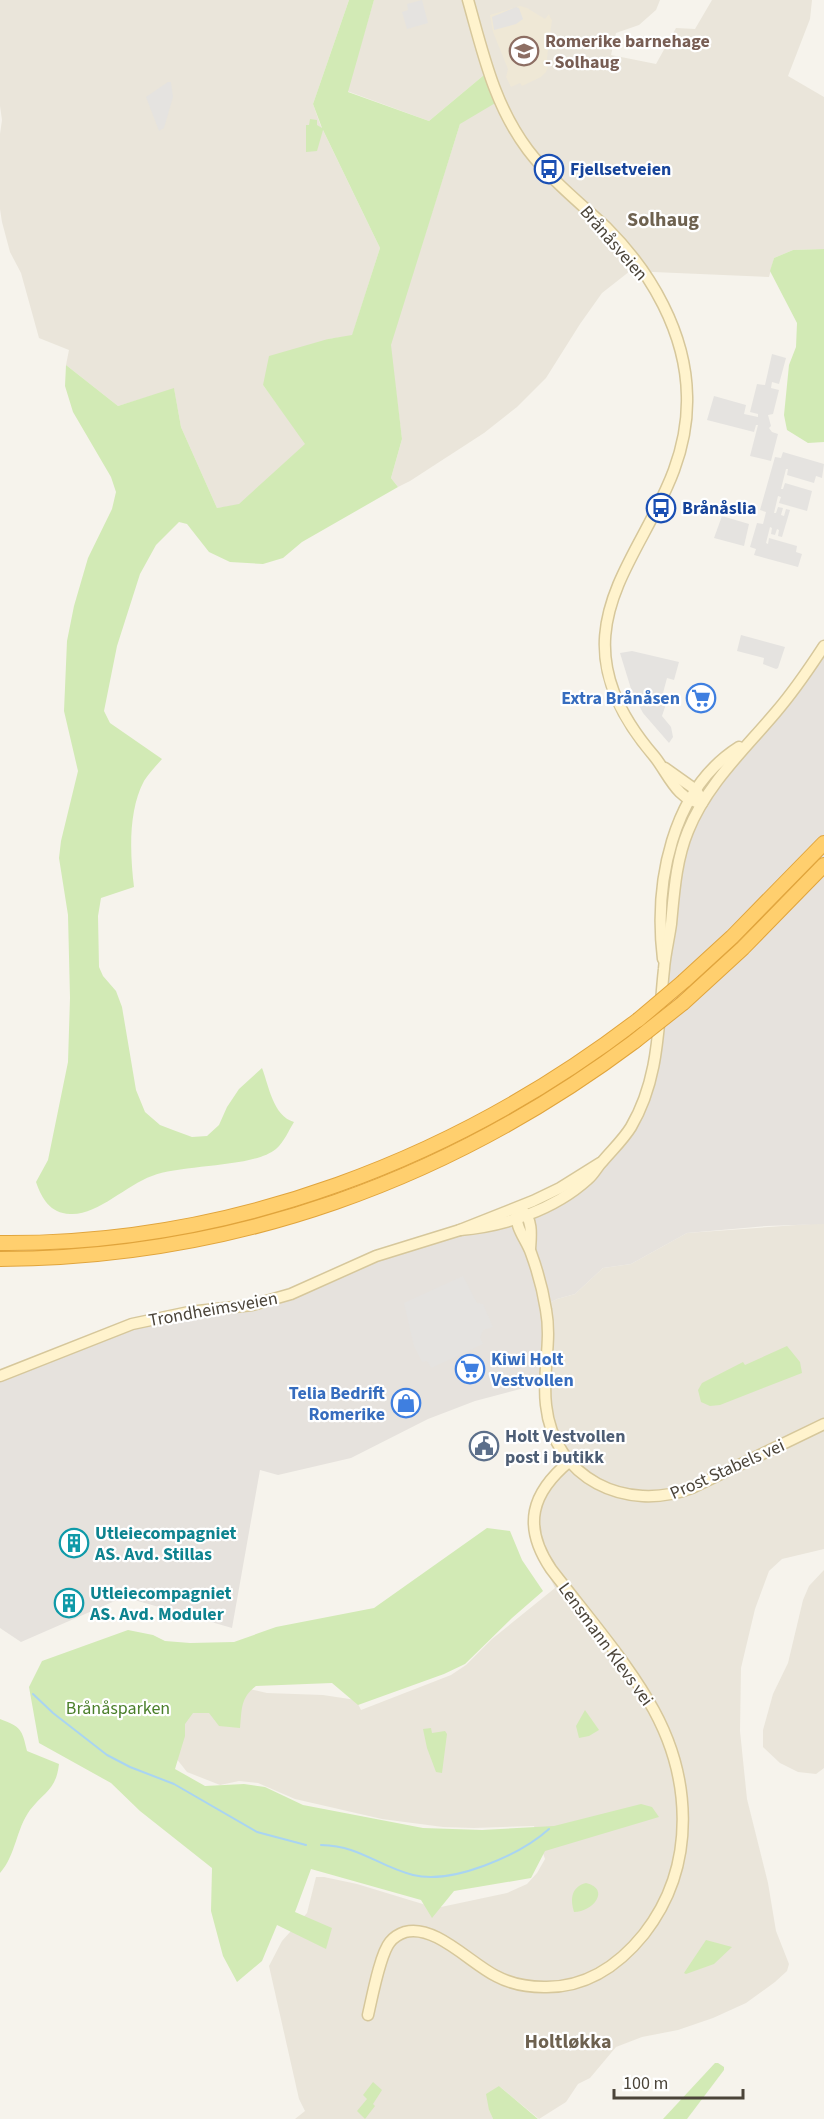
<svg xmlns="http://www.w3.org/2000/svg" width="824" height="2119" font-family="'Source Sans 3',sans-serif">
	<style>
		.residential { fill: #eae5da }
		.industrial { fill: #e6e2dd }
		.education { fill: #efe8d6 }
		.green { fill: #d2eab5 }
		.parking { fill: #e5e3e0 }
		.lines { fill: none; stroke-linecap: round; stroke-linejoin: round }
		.stream { stroke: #a9d4f2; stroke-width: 2 }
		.secondary-casing { stroke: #d6c79b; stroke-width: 13 }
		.highway-casing { stroke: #e0a43c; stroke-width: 16 }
		.secondary { stroke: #fff3cd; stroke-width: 10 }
		.highway { stroke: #ffcf6e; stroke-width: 14 }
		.highway-bridge-casing { stroke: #e0a43c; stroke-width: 16; stroke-linecap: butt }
		.highway-bridge { stroke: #ffcf6e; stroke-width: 14 }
		.labels { text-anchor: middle; stroke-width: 4.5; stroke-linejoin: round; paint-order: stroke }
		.education-label { font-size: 18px; font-weight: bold; fill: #785e54; stroke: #fff; text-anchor: start }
		.transit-label { font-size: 18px; font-weight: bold; fill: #164399; stroke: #fff; text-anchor: start }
		.street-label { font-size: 18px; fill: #4b4439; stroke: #fff }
		.shop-label { font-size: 18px; font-weight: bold; fill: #366cbe; stroke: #fff; text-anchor: end }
		.service-label { font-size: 18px; font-weight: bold; fill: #4e5e75; stroke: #fff; text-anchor: start }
		.culture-label { font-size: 18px; font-weight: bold; fill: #0d838f; stroke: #fff; text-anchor: start }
		.park-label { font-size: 18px; fill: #4a7f2a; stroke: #fff }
		.neighbourhood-label { font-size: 20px; font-weight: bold; fill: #6e6250; stroke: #fff }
	</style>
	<rect width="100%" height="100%" fill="#f6f3ec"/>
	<g class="residential">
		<polygon points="0,0 349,0 313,104 320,124 380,248 352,336 328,339 263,385 306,444 239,505 217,508 181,427 174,389 118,406 66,365 69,350 39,338 21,273 10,252 2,222 0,209 0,134 2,120 0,106"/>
		<polygon points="374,0 660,0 656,10 639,25 616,33 611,55 656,64 676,28 695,29 712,0 812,0 810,19 788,76 824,97 824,249 793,250 774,258 769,277 630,271 602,293 580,324 546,378 517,407 484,433 410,481 398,487 391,478 402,439 390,345 460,124 484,75 429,121 347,91"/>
		<polygon points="811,1224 824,1224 824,1549 782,1559 769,1571 755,1609 741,1668 740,1731 747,1799 768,1883 776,1931 789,1964 787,1971 775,1982 746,2003 713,2018 678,2030 642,2037 616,2047 590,2078 578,2084 566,2102 539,2119 499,2086 489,2110 493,2119 295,2119 305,2111 299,2099 269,1966 282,1941 307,1913 316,1877 324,1877 357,1884 426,1905 441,1907 507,1893 527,1884 537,1873 545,1859 534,1826 474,1828 443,1827 382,1819 295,1799 258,1783 239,1781 220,1785 187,1772 172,1753 204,1678 267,1693 323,1695 356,1700 361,1710 451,1675 466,1665 492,1639 555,1588 542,1562 533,1521 556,1469 563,1459 547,1427 544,1306 557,1299 575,1294 603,1268 631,1264 687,1233"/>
		<polygon points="824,1570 824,1768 816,1774 798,1772 780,1763 763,1747 763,1730 773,1694 788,1663 803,1600 809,1586"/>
	</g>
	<polygon class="industrial" points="824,648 824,1224 766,1226 687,1233 631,1264 603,1268 575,1294 557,1299 544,1306 547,1382 475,1401 428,1419 351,1458 278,1475 260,1470 232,1628 124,1597 21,1642 0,1628 0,1376 136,1322 268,1303 376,1258 514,1218 563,1197 607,1159 637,1113 653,1059 677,860 693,806"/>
	<polygon class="education" points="520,6 527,8 545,19 549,14 550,17 552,20 547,58 548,66 546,72 541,77 522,86 520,83 511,87 506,77 508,69 493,32 490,15"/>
	<g class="green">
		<path d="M349 0H374L348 92 429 121 484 75 497 102 460 124 391 345 402 439 391 478 398 487 302 542 283 558 263 564 230 562 209 552 187 524 179 522 156 545 140 574 117 646 104 711 110 723 162 759C156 766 149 773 144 781 128 811 130 854 134 887L101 898 98 916 99 967 103 976 116 991 122 1007 136 1090 145 1112 160 1125 173 1130 192 1137 207 1136 219 1125 227 1107 239 1089 262 1068C269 1086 273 1116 294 1122 289 1130 284 1142 276 1149 253 1168 182 1164 152 1176 126 1185 97 1216 70 1214 50 1213 42 1199 36 1182L48 1160 68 1062 70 998 68 915 59 858 61 841 78 771 64 711 67 641 74 606 88 558 112 509 116 492 111 477 73 412 65 386 66 365 118 406 174 388 181 427 217 508 239 504 305 444 263 385 269 356 328 339 352 335 380 248 323 130 317 151 306 152V125H309L310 119 317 120V125L322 128 313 104Z"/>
		<polygon points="824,249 824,442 808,443 787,430 784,415 789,365 796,347 797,323 770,271 774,258 793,250"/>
		<polygon points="787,1346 800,1362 802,1373 720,1405 710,1406 701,1402 698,1390 702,1383 743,1362 745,1365"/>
		<path d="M487 1528 510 1531 522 1560 543 1591 512 1618 465 1664 444 1674 358 1705 332 1683 256 1686C240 1698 242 1710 240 1728L219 1726 209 1713H193L185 1724V1736L175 1769 205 1786 244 1784 265 1787 303 1805 423 1828 482 1830 554 1826 641 1804 652 1807 659 1817 545 1851 531 1878 454 1891 432 1918 421 1900 311 1869 295 1912 332 1928 326 1949 277 1925 262 1961 237 1982 223 1956 211 1911 212 1868 140 1811 111 1783 39 1743 29 1687 42 1661 128 1630 153 1635 165 1641 190 1643 234 1642 276 1627 374 1608Z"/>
		<polygon points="585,1710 599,1730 589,1736 579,1738 576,1726"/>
		<path d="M0 1719C21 1727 22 1729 27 1751L59 1764C56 1790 45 1791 30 1810 16 1829 16 1855 0 1873Z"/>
		<polygon points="431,1728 432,1733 445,1731 447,1734 442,1773 436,1772 427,1748 423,1729"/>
		<path d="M586 1883C611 1889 593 1912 574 1912 570 1899 571 1887 586 1883Z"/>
		<polygon points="706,1940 732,1947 714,1964 686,1974 684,1973"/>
		<polygon points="715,2063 718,2063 724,2067 724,2070 687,2119 663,2119"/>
		<polygon points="373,2082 382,2090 373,2104 375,2106 365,2119 357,2111 367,2099 363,2095"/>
		<polygon points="499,2086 538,2119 493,2119 489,2110 486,2094"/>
	</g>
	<g class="parking">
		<polygon points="422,0 428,23 407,29 402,12 408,10 407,4"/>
		<polygon points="516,7 519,8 523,19 516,24 494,30 492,17"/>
		<polygon points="168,82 171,82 173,97 164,128 159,131 146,97"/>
		<polygon points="772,354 786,358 779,384 772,382 771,388 779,390 773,414 768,415 771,426 769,428 772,432 778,434 771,461 750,456 758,425 756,425 754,432 707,420 714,396 746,405 744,414 758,417 758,414 750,412 757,384 765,385"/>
		<polygon points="783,452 824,464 822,478 816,476 814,483 787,475 788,469 786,469 781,489 783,489 785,483 812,491 807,511 779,503 781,497 778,496 774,513 776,513 778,507 783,508 781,515 784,516 786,509 790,510 782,537 778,536 779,530 777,529 775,535 771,534 772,528 770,527 766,543 768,544 769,538 797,546 796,552 802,554 798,567 754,555 756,549 750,547 757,523 763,524 766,512 760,510 775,457 781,458"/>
		<polygon points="722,516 749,524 744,546 714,538"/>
		<polygon points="741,635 785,647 778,668 776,669 763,664 764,658 737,651"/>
		<polygon points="632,651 679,662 674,680 667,678 663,693 669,695 662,716 671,727 673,737 669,743 643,713 632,692 620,653"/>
		<polygon points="463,1276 477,1303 483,1304 493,1327 483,1330 480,1338 483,1344 431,1368 427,1361 422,1362 414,1346 404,1303"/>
	</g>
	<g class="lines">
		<g class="stream">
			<polyline points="33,1694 53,1713 107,1755 130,1767 174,1784 257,1832 306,1845"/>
			<path d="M321 1845C361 1846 377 1866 413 1875 452 1885 520 1855 549 1829"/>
		</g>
		<g class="secondary-casing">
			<g id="secondary">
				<path d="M468 0C483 53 494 105 528 150 550 179 580 203 607 228 651 272 686 333 687 396 691 538 525 605 654 756 668 773 677 801 702 803"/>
				<polyline points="665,768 696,790 699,795"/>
				<path d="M663 959C654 884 671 790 739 747"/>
				<path d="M522 1210C533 1220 531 1235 530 1249"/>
				<path d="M517 1211C514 1227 526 1239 531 1253 538 1272 543 1291 546 1310 552 1342 542 1373 546 1405 554 1479 626 1513 692 1488L824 1424"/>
				<path d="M460 1230C505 1226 554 1210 588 1179 594 1174 597 1167 602 1162 612 1150 623 1140 631 1127 660 1078 658 1023 664 969 665 954 669 939 671 924 674 893 676 860 688 831 707 784 744 750 776 712 794 691 809 669 824 646"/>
				<polyline points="0,1376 132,1324 189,1312 252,1305 291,1294 376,1256 460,1230 533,1201 560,1188 600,1163"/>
				<path d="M368 2015C372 1998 380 1954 390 1942 394 1937 399 1934 405 1932 435 1924 470 1963 496 1976 511 1984 528 1987 544 1987 586 1988 619 1965 644 1934 698 1865 692 1773 648 1700 622 1656 583 1611 551 1569 522 1526 531 1493 570 1461"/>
			</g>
		</g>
		<g class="highway-casing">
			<g id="highway">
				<polyline points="684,981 732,937 824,843"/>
				<polyline points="683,1003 743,948 824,865"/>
				<path d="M0 1243C232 1245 455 1160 638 1020"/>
				<path d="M0 1259C234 1258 448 1181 635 1041"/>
			</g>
		</g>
		<use href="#secondary" class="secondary"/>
		<use href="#highway" class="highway"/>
		<g class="highway-bridge-casing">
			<g id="highway-bridge">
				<polyline points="638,1020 684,981"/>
				<polyline points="635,1041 683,1003"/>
			</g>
		</g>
		<use href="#highway-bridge" class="highway-bridge"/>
	</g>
	<defs>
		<g id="school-ring" transform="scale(1.5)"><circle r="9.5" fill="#fff" stroke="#8d6e63" stroke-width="1.5"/><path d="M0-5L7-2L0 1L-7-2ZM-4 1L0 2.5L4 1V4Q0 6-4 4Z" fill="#8d6e63"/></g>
		<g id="bus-ring" transform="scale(1.5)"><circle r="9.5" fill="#fff" stroke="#1a4fb4" stroke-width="1.5"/><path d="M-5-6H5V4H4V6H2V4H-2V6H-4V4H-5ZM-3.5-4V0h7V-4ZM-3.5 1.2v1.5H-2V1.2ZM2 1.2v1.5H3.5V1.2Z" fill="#1a4fb4"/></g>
		<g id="supermarket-ring" transform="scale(1.5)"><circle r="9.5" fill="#fff" stroke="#3f7fe0" stroke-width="1.5"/><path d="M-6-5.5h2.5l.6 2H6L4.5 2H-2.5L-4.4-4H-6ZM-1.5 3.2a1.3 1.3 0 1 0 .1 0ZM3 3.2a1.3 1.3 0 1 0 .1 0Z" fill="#3f7fe0"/></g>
		<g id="shop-ring" transform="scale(1.5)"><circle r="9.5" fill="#fff" stroke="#3f7fe0" stroke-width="1.5"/><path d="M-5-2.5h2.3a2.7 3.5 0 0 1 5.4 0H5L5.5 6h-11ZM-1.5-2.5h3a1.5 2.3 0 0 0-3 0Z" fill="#3f7fe0"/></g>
		<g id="civic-ring" transform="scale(1.5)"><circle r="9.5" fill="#fff" stroke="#5c6f8a" stroke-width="1.5"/><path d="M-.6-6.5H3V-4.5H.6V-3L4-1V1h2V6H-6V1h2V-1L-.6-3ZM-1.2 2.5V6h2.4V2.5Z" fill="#5c6f8a"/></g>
		<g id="building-ring" transform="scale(1.5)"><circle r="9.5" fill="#fff" stroke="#0f9aa8" stroke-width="1.5"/><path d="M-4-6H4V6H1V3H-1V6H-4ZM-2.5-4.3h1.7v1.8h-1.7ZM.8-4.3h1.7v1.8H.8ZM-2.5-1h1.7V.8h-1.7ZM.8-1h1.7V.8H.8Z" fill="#0f9aa8"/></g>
	</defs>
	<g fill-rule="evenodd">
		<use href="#school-ring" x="524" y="51"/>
		<use href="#bus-ring" x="549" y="169"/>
		<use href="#bus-ring" x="661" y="508"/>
		<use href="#supermarket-ring" x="701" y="698"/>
		<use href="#supermarket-ring" x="470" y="1369"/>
		<use href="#shop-ring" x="406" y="1403"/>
		<use href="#civic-ring" x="484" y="1446"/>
		<use href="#building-ring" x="74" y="1543"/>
		<use href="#building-ring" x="69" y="1603"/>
	</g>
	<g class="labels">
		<g class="education-label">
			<text x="545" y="47">Romerike barnehage<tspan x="545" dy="21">- Solhaug</tspan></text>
		</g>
		<g class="transit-label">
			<text x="570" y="175">Fjellsetveien</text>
			<text x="682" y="514">Brånåslia</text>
		</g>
		<g class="street-label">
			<text transform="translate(614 243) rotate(49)" y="6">Brånåsveien</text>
			<text transform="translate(213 1309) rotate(-10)" y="6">Trondheimsveien</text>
			<text transform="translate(727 1469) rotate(-24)" y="6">Prost Stabels vei</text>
			<text transform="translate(606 1644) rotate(54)" y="6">Lensmann Klevs vei</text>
		</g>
		<g class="shop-label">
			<text x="680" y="704">Extra Brånåsen</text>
			<text x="491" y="1365" text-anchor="start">Kiwi Holt<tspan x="491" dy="21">Vestvollen</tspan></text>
			<text x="385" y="1399">Telia Bedrift<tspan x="385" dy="21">Romerike</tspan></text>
		</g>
		<g class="service-label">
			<text x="505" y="1442">Holt Vestvollen<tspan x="505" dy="21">post i butikk</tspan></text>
		</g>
		<g class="culture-label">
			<text x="95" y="1539">Utleiecompagniet<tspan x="95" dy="21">AS. Avd. Stillas</tspan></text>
			<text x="90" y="1599">Utleiecompagniet<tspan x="90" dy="21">AS. Avd. Moduler</tspan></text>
		</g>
		<g class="park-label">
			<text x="118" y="1714">Brånåsparken</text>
		</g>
		<g class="neighbourhood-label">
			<text x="663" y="226">Solhaug</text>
			<text x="568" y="2048">Holtløkka</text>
		</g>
	</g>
	<path d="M614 2089v9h129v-9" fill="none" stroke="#4b4439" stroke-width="3"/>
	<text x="623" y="2089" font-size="18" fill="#4b4439" stroke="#ffffff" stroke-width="4.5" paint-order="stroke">100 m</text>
</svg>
